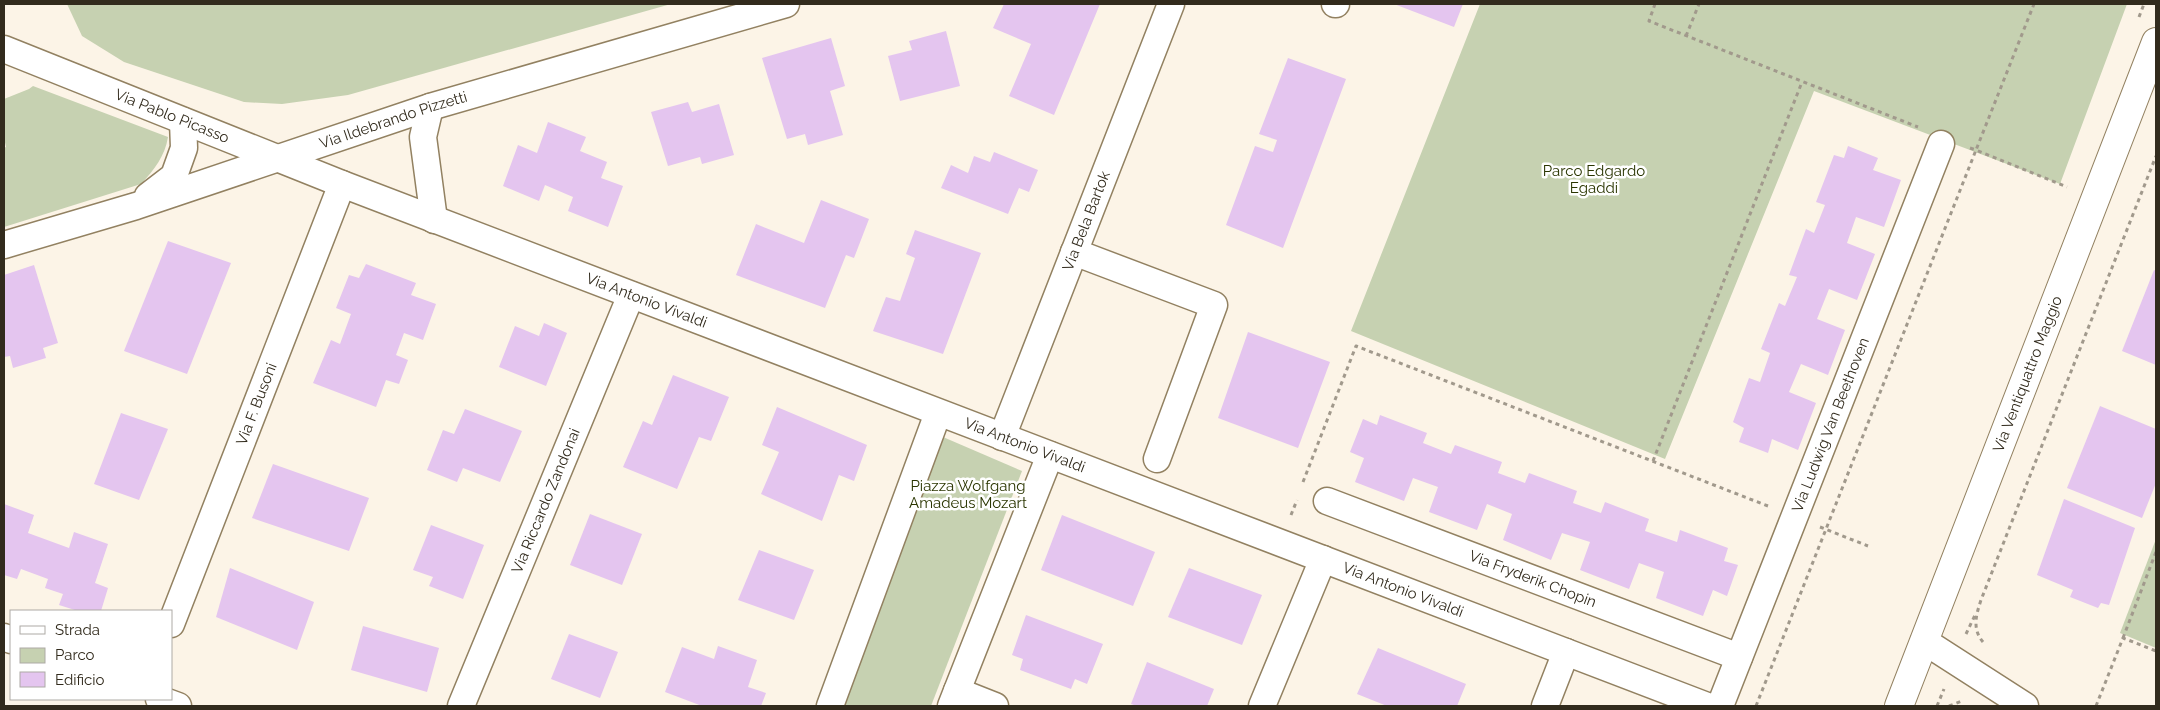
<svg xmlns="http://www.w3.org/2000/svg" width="2160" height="710" font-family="Raleway,sans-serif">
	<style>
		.green { fill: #c6d1b1 }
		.building { fill: #e4c5ef }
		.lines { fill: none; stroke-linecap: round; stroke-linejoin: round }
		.minor-casing { stroke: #928161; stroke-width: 29 }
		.tertiary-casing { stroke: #928161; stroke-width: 30 }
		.path { stroke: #a1998c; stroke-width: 3; stroke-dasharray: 4 4; stroke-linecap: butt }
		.minor { stroke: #fff; stroke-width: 26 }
		.tertiary { stroke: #fff; stroke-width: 28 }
		.labels { text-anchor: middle; stroke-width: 5; stroke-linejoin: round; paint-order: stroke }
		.street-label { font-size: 15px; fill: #322b1d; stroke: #fff }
		.park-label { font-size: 15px; fill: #2a3500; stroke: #fff }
	</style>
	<rect width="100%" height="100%" fill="#fcf4e7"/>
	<g class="green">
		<polygon points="67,4 671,4 348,95 282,104 244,102 124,62 82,36"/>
		<polygon points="1480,4 2127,4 2060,184 1814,91 1665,459 1351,331"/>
		<path d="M33 86 168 137C165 156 154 170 141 184L4 227V148L6 147 4 138V99L29 89Z"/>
		<polygon points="943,437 1022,471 931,706 843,706"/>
		<polygon points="2156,539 2156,648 2120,633"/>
	</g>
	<g class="building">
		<polygon points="1004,4 1100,4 1054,115 1009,96 1031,44 993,28"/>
		<polygon points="1394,4 1463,4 1454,27"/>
		<polygon points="946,31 960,86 900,101 888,56 912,50 909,41"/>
		<polygon points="831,38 845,86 830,91 843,135 808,145 805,134 787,139 762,58"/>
		<polygon points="1288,58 1346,79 1283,248 1226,225 1255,146 1273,152 1277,140 1259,134"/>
		<polygon points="688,102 692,112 719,104 734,155 702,164 700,157 668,166 651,112"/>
		<polygon points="548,122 586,137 580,151 607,162 601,178 623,186 608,227 568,211 573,197 545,185 539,201 503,186 518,145 537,153"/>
		<polygon points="1848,146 1878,158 1873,170 1901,180 1884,227 1856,217 1847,243 1875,254 1857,300 1829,289 1817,319 1845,330 1828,375 1801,364 1789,392 1816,403 1798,450 1772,439 1768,453 1739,442 1744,428 1733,422 1749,378 1760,382 1770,353 1761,349 1779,303 1785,306 1797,277 1789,275 1806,229 1814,233 1825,205 1816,202 1834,155 1844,158"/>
		<polygon points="994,152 1038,170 1029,192 1019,188 1008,214 941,188 951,165 968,173 974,156 990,162"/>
		<polygon points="821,200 869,219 854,258 846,255 825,308 736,275 756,224 804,243"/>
		<polygon points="915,230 981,253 943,354 873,331 886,297 900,301 915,258 906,254"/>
		<polygon points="168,241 231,263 187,374 124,351"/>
		<polygon points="366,264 416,283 411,295 436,304 423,340 404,333 396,355 408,360 399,384 386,380 376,407 313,383 331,340 340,344 351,314 336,308 349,275 359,278"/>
		<polygon points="34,265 58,343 43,348 46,358 13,368 10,356 4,357 4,275"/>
		<polygon points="2154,270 2156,271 2156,365 2122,351"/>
		<polygon points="544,323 567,333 546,386 499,367 515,326 539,336"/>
		<polygon points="1248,332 1330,362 1298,448 1218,418"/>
		<polygon points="673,375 729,397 711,441 699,437 677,489 623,467 643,421 652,425"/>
		<polygon points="2100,406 2156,429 2156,483 2142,518 2067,488"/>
		<polygon points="777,407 867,445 854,481 839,475 822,521 761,494 779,452 762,445"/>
		<polygon points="465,409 522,431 500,482 463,468 457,482 427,470 443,430 454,434"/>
		<polygon points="121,413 168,429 139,500 94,484"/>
		<polygon points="1380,415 1427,433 1423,443 1451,454 1455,445 1502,462 1498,473 1525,483 1529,473 1577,491 1573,503 1601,513 1605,502 1649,519 1645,531 1677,542 1680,530 1728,548 1724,561 1738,565 1727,596 1713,590 1703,616 1656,598 1664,572 1639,563 1629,589 1580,570 1590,542 1562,533 1551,560 1503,540 1512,514 1487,504 1477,530 1429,512 1438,487 1413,478 1404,501 1355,482 1364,458 1350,452 1363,419 1377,425"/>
		<polygon points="273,464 369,498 349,551 252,518"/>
		<polygon points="2064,499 2135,528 2109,605 2101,603 2098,608 2070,597 2073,590 2037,575"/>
		<polygon points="4,504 34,515 28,533 69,548 74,532 108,544 95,583 108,588 101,611 78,611 59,605 63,594 45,588 48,579 21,569 17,579 4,575"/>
		<polygon points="590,514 642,534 622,585 570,565"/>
		<polygon points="1062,515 1155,552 1133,606 1041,570"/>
		<polygon points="431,525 484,545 463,599 429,586 433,577 413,570"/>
		<polygon points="759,550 814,570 794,620 738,600"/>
		<polygon points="230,568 314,602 297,650 216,617"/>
		<polygon points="1189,568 1262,595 1242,645 1168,617"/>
		<polygon points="1026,615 1103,644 1087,684 1075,679 1071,689 1020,670 1023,659 1012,655"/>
		<polygon points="363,626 439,648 427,692 351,670"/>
		<polygon points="569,634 618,652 600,698 551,679"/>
		<polygon points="718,646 757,660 748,687 766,693 761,706 702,706 665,692 682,647 714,659"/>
		<polygon points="1378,648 1466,684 1457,706 1387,706 1357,694"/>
		<polygon points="1147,662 1214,689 1207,706 1137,706 1131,704"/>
	</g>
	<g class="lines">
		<g class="minor-casing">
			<g id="minor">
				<polyline points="1335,4 1336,4"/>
				<path id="s1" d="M4 49 342 184 1707 706"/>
				<polyline points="430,107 423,137 434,220"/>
				<polyline points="148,196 174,176 184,148 183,121"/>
				<path id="s2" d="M4 245 136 206 430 107 786 4"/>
				<polyline points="1074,252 1214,305 1157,459"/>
				<path id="s3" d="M1002 437 1171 4"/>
				<path id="s4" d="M1327 501 1739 657"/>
				<path id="s5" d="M171 624 342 184"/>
				<polyline points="4,637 11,640"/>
				<polyline points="1924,641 2025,706"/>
				<polyline points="957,691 995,706"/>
				<polyline points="159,699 178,706"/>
				<path id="s6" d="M461 706 631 295"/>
				<polyline points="830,706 938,413"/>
				<polyline points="951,706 1050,455"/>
				<polyline points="1262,706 1323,559"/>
				<polyline points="1545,706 1566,652"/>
				<path id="s7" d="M1720 706 1941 144"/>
			</g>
		</g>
		<g class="tertiary-casing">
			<g id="tertiary">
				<path id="s8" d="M1899 706 2156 42"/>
			</g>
		</g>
		<g class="path">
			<polyline points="1655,4 1649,21 1918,127"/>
			<polyline points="2139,17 2144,4"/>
			<polyline points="1686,36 1699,4"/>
			<polyline points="1970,148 1976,150 2034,4"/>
			<polyline points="1653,461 1802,82"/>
			<polyline points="1303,482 1356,346 1768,506"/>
			<polyline points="1291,515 1297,500"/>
			<polyline points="1820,527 1868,546"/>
			<polyline points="1966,634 1976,613"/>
			<polyline points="2123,638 2156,552"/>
			<path d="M1983 642C1972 629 1976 615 1981 600L2156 156"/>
			<polyline points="1756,706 1976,150 2067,187"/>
			<polyline points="1937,706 1944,689"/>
			<polyline points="1949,706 1962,701"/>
			<polyline points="2096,706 2123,638 2156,651"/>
		</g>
		<use href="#minor" class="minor"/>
		<use href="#tertiary" class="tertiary"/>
	</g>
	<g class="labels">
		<g class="street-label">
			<text dy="5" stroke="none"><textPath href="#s1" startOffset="181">Via Pablo Picasso</textPath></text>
			<text dy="5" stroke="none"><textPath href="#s2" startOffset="409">Via Ildebrando Pizzetti</textPath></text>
			<text dy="5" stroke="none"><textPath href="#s3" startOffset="232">Via Bela Bartok</textPath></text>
			<text dy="5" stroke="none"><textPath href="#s1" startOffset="690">Via Antonio Vivaldi</textPath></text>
			<text dy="5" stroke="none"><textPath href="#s8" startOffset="356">Via Ventiquattro Maggio</textPath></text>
			<text dy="5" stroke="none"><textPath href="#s5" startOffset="236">Via F. Busoni</textPath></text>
			<text dy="5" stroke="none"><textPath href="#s7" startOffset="302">Via Ludwig Van Beethoven</textPath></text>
			<text dy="5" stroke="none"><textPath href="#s1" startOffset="1095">Via Antonio Vivaldi</textPath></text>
			<text dy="5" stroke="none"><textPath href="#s6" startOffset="222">Via Riccardo Zandonai</textPath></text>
			<text dy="5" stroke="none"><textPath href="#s4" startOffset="220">Via Fryderik Chopin</textPath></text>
			<text dy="5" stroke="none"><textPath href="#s1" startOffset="1500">Via Antonio Vivaldi</textPath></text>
		</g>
		<g class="park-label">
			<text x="1594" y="176">Parco Edgardo<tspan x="1594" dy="17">Egaddi</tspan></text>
			<text x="968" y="491">Piazza Wolfgang<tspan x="968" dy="17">Amadeus Mozart</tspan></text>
		</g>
	</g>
	<rect width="2160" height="710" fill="none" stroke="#322b1d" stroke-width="10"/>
	<rect x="10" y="610" width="162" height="90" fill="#ffffff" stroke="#adaaa5"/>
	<rect x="20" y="626" width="25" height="8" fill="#ffffff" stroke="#adaaa5"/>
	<text x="55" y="635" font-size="15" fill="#322b1d">Strada</text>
	<rect x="20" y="648" width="25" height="15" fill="#c6d1b1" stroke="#adaaa5"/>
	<text x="55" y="660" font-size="15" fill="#322b1d">Parco</text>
	<rect x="20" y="672" width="25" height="15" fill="#e4c5ef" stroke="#adaaa5"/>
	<text x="55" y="685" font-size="15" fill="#322b1d">Edificio</text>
</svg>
